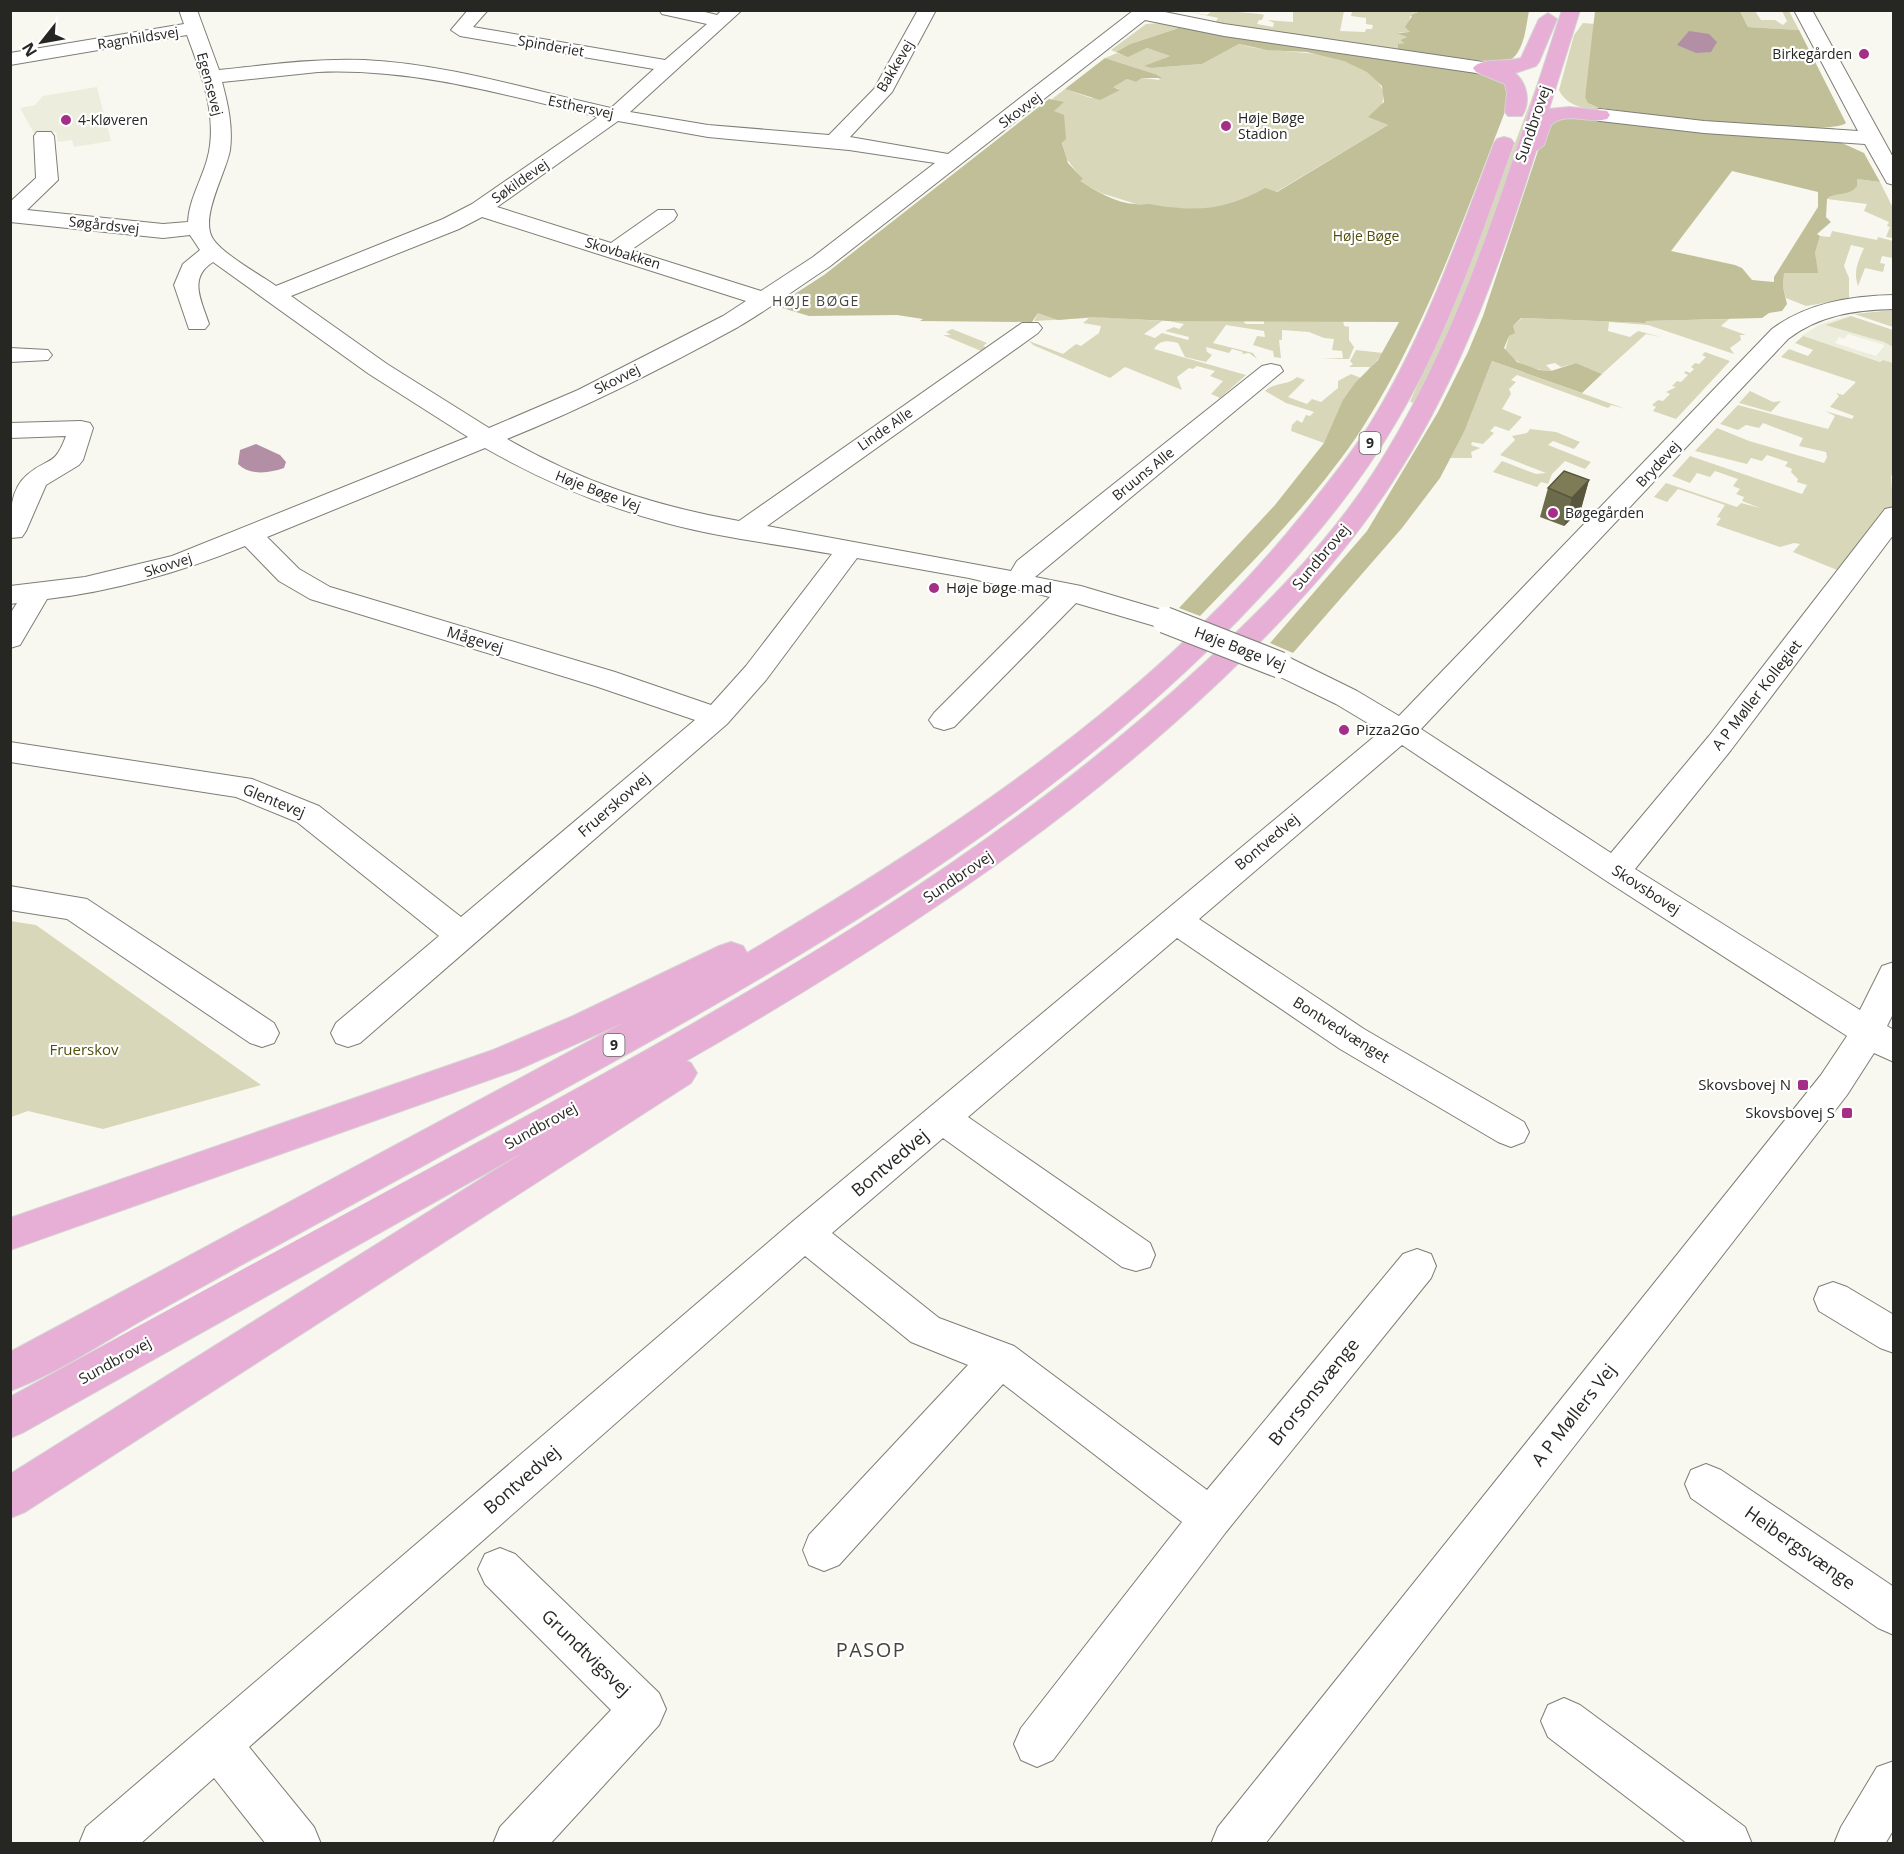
<svg xmlns="http://www.w3.org/2000/svg" width="1904" height="1854" font-family="'Open Sans',sans-serif">
	<style>
		.built { fill: #ededdd; fill-rule: evenodd }
		.green { fill: #d8d7b9 }
		.forest { fill: #c0bf98; fill-rule: evenodd }
		.water { fill: #b38fa6 }
		.lines { fill: none; stroke-linecap: round; stroke-linejoin: round }
		.minor-casing { stroke: #7e7e76; stroke-width: 2 }
		.major-casing { stroke: #d4d4d3; stroke-width: 2 }
		.minor { fill: #fff; fill-rule: evenodd }
		.major { fill: #e7afd6; fill-rule: evenodd }
		.minor-bridge-casing { stroke: #7e7e76; stroke-width: 28; stroke-linecap: butt }
		.minor-bridge { stroke: #fff; stroke-width: 26 }
		.wall { fill: #6c6b4b }
		.shaded-wall { fill: #58573d }
		.building { fill: #7d7c57; stroke: #58573d; stroke-width: 1.5 }
		.poi-dot { fill: #a52f87; stroke: #fff; stroke-width: 2 }
		.labels { text-anchor: middle; stroke-width: 4.5; stroke-linejoin: round; paint-order: stroke }
		.far-street-label { font-size: 14px; fill: #262623; stroke: #fff }
		.far-poi-label { font-size: 14px; fill: #262623; stroke: #fff; text-anchor: start }
		.far-park-label { font-size: 14px; fill: #524f0c; stroke: #fff }
		.far-neighbourhood-label { font-size: 14px; letter-spacing: 1.5px; fill: #464640; stroke: #fff }
		.shield { fill: #fff; stroke: #676765; stroke-width: 1.5 }
		.shield-label { font-size: 14px; font-weight: bold; fill: #262623 }
		.street-label { font-size: 15px; fill: #262623; stroke: #fff }
		.poi-label { font-size: 15px; fill: #262623; stroke: #fff; text-anchor: start }
		.park-label { font-size: 15px; fill: #524f0c; stroke: #fff }
		.near-street-label { font-size: 18px; fill: #262623; stroke: #fff }
		.near-neighbourhood-label { font-size: 20px; letter-spacing: 1.5px; fill: #464640; stroke: #fff }
	</style>
	<rect width="100%" height="100%" fill="#f8f8f0"/>
	<g class="built">
		<polygon points="97,87 111,141 74,147 72,140 58,142 56,132 35,135 20,108 35,105 43,96"/>
		<path d="M1854 314 1825 325 1884 342 1893 347V363L1883 360 1881 362 1801 336 1821 324ZM1848 334 1884 345V346L1876 356 1835 343 1839 337 1844 339Z"/>
	</g>
	<g class="green">
		<polygon points="1213,10 1261,14 1264,15 1262,20 1259,20 1257,24 1273,27 1274,23 1268,20 1293,22 1293,12 1281,11 1344,11 1340,31 1365,32 1366,29 1372,29 1373,25 1366,24 1366,18 1351,16 1352,12 1421,11 1411,14 1407,28 1410,32 1398,32 1407,37 1400,40 1404,43 1398,44 1398,49 1215,23 1218,18 1186,11 1207,15"/>
		<polygon points="1564,11 1473,280 1415,403 1410,402 1465,278"/>
		<polygon points="1740,11 1755,11 1761,20 1775,20 1783,25 1787,21 1782,11 1789,11 1799,30 1748,27"/>
		<polygon points="1164,23 1180,26 1176,29 1130,44 1116,52 1111,50 1146,24"/>
		<path d="M1583 23 1595 24 1585 97 1590 104 1602 109 1834 128 1836 131 1785 129 1594 110C1581 108 1565 104 1559 90L1574 35Z"/>
		<path d="M1239 44C1280 58 1361 42 1384 92L1382 106 1369 117 1388 125 1276 192 1221 207 1194 210 1136 204 1101 193 1079 181 1082 179 1066 158 1052 99 1065 89 1091 98 1119 89 1112 87 1127 79 1136 82 1142 78 1160 80 1155 74 1105 58 1117 53C1129 58 1136 53 1147 48L1170 56 1145 66 1151 68 1202 64Z"/>
		<polygon points="1857,179 1880,182 1893,208 1893,238 1886,237 1890,227 1887,226 1889,222 1864,211 1867,204 1827,199"/>
		<path d="M1832 231 1877 240 1878 237 1893 241V258L1882 256 1880 263 1885 264 1883 272 1865 268 1858 286C1853 271 1858 262 1864 248L1851 245 1844 266 1849 278V299L1806 306 1786 298 1783 287 1784 272 1816 270 1815 253 1820 236 1830 237Z"/>
		<polygon points="1893,310 1893,327 1854,314"/>
		<path d="M1038 313 1162 321 1144 334 1155 338 1162 333 1188 340 1189 337 1165 331 1174 327 1179 329 1184 324 1168 321H1243L1246 324H1264V321L1343 320 1344 326 1349 327V340L1354 347 1349 359H1321L1343 358 1342 351 1332 350 1334 339 1324 338 1309 332 1282 330V340H1279L1281 358 1274 357 1273 351 1253 345 1257 336 1265 337 1264 331 1226 325 1213 343 1253 353 1257 359 1249 353 1242 354 1243 352 1232 349 1229 353 1206 347 1207 352 1212 355 1206 362 1185 357 1178 343C1168 340 1159 340 1154 349L1246 375 1220 398 1211 394 1223 381 1210 376 1215 371 1197 366 1193 369 1189 368 1177 377 1182 390 1125 367 1110 378 1033 345 1029 341 1063 354 1076 344 1081 346 1099 333 1101 326 1083 323 1089 318 1034 321Z"/>
		<polygon points="1851,316 1893,330 1893,347 1884,342 1825,325"/>
		<path d="M1522 318 1644 323 1646 321 1729 319 1721 326 1746 335H1740L1741 340 1730 348 1734 354 1648 325 1609 322 1608 331 1630 337 1638 331 1661 337 1646 334 1602 374 1576 363 1561 367 1555 363 1546 365 1552 371C1534 371 1517 364 1505 351L1509 336 1514 333 1513 326Z"/>
		<polygon points="952,329 987,343 983,346 986,347 981,351 943,335 951,335 946,332"/>
		<polygon points="1803,336 1880,362 1883,360 1893,363 1894,473 1891,476 1893,505 1842,572 1793,552 1800,544 1794,543 1780,547 1716,525 1721,518 1717,517 1725,505 1678,489 1667,502 1654,497 1666,483 1737,507 1741,503 1760,508 1742,501 1744,497 1736,494 1740,489 1733,486 1738,479 1715,471 1710,477 1697,473 1690,483 1672,476 1690,456 1802,494 1807,485 1797,482 1798,479 1791,472 1792,469 1785,466 1788,462 1767,455 1762,461 1751,458 1747,464 1695,451 1717,428 1749,441 1824,463 1827,457 1826,452 1799,446 1803,438 1763,423 1759,428 1746,425 1738,430 1720,424 1738,405 1828,429 1835,416 1825,411 1852,419 1854,416 1830,407 1839,396 1836,393 1843,395 1856,382 1781,357 1789,349 1808,356 1813,350 1795,343"/>
		<polygon points="1356,350 1383,353 1364,376 1370,367 1349,367 1353,364 1350,361"/>
		<polygon points="1705,352 1730,361 1676,419 1653,411 1656,407 1652,405 1658,400 1663,401 1670,394 1666,392 1676,387 1672,386 1677,381 1681,382 1688,375 1684,373 1686,371 1690,373 1694,369 1691,367 1695,363 1699,364 1706,357 1702,355"/>
		<polygon points="1492,361 1626,409 1611,405 1608,408 1517,375 1511,380 1516,382 1509,389 1511,394 1502,409 1522,417 1509,431 1495,426 1490,431 1494,433 1483,444 1472,442 1471,445 1480,448 1471,452 1472,458 1450,458 1465,430"/>
		<path d="M1351 374 1361 378 1324 443 1291 431 1292 425 1297 420 1302 423 1306 415 1310 416 1314 412 1286 403 1265 391C1274 382 1287 386 1297 377L1305 380 1288 397 1307 404 1312 399 1321 402 1338 388V381Z"/>
		<polygon points="1750,391 1773,402 1781,401 1771,412 1739,403"/>
		<polygon points="1530,429 1556,432 1580,442 1574,449 1553,441 1548,445 1591,462 1585,469 1565,461 1552,474 1548,484 1541,482 1537,487 1493,472 1502,461 1536,474 1546,473 1500,455 1515,440 1512,436 1527,433"/>
		<polygon points="10,921 36,925 261,1085 103,1129 28,1111 11,1117"/>
	</g>
	<g class="forest">
		<path d="M1421 11H1529C1526 25 1525 47 1513 58 1501 68 1416 51 1398 49V44L1404 43 1400 40 1407 37 1397 33 1410 32 1405 27 1412 16 1410 15Z"/>
		<path d="M1595 11H1740L1748 27 1799 30 1846 123C1829 138 1633 112 1599 108L1588 103 1585 97Z"/>
		<path d="M1180 26 1486 72 1510 83 1506 109C1464 217 1426 328 1363 427 1317 497 1258 556 1200 616L1179 608 1275 505 1324 443 1343 400 1355 383 1378 360 1399 322 1168 321 1092 317 1058 320 1038 313 1032 322 920 321 923 319 897 315 809 316 776 306 824 275 1049 99 1064 102 1054 111 1064 115 1066 139 1062 143 1068 163 1083 179 1080 181C1096 191 1116 203 1135 204 1140 205 1144 204 1149 204 1195 212 1224 211 1265 188L1277 192 1388 125 1368 117 1384 102 1382 86 1367 72 1344 61 1307 52 1267 50 1239 44 1202 64 1151 68 1144 66 1170 56 1147 48 1128 57 1116 52 1130 44 1176 29Z"/>
		<polygon points="1105,58 1155,74 1162,78 1142,78 1136,82 1127,79 1113,87 1120,90 1100,100 1065,89"/>
		<path d="M1566 117 1842 143 1864 153 1880 182 1857 179V186C1849 197 1836 191 1827 199L1826 217 1831 222 1817 234 1820 236 1815 253 1818 273H1784L1783 287 1787 304 1782 311 1769 313 1762 318 1646 321 1645 323 1521 318 1513 326 1515 333 1509 336 1504 348 1517 362 1539 370 1551 371 1576 363 1602 374 1582 393 1492 361 1465 430 1440 478 1402 528 1293 653 1270 643 1367 531 1438 412 1468 352 1483 316 1545 130 1548 124ZM1732 171 1818 192V207L1774 277V282L1752 280 1742 268 1735 265 1671 251Z"/>
	</g>
	<g class="water">
		<polygon points="1689,31 1709,34 1717,42 1711,52 1696,53 1677,45"/>
		<path d="M256 444 280 455 286 462 284 468C270 473 250 476 238 464L240 450Z"/>
	</g>
	<g class="lines">
		<g class="minor-casing">
			<g id="minor">
				<path d="M179 10H197L219 70C267 65 316 58 364 60 448 64 529 90 611 108L654 69 460 36 451 30 468 10H488L473 27 665 60 707 24 662 14 659 10H697L717 15 722 10H742L630 112 708 125 829 135 874 89 918 10H936L892 92 850 137 948 154 1134 10H1155L1224 24 1483 62 1493 68 1483 74 1224 36 1145 20 829 267C798 287 769 309 738 327 663 368 586 407 507 439 582 482 654 506 739 521L1022 323H1038L1042 328 1038 333 767 526 1011 571 1017 561 1262 366 1271 364 1280 366 1283 371 1035 577 1081 586 1175 614 1179 620 1175 626 1165 629 1076 603 954 727 944 730 934 727 929 720 934 713 1050 597 969 578 857 558 766 680 727 724 360 1043 348 1047 336 1043 331 1033 336 1023 439 936 297 822 236 797 10 762V742L252 779 319 806 461 917 695 720 595 686 310 599 279 581 245 546C181 572 115 591 47 599L20 645 10 648V614L17 603 10 604V586L85 577 172 556 468 437 369 374 213 262C188 278 201 300 209 324L205 329H189L174 285 183 264 200 250 190 235 163 238 10 222V202L36 178 34 136 37 132H51L54 136 58 180 27 210 163 224 188 222C189 200 201 181 207 160 219 118 201 73 187 35L10 65V53L184 24ZM318 72C414 68 506 95 598 117L472 204 443 219 276 286C259 274 224 255 213 239 199 218 226 173 230 150 233 127 228 104 222 82ZM618 121 708 137 849 150 935 163 813 257 761 291 631 250 674 220 677 215 674 210H658L611 243 497 207ZM482 217 746 301 723 316 578 390 489 428 387 364 291 296 459 229ZM485 448C543 481 602 506 666 523 721 538 777 544 832 554L746 666 711 705 615 672 330 587 299 569 267 537Z"/>
				<polygon points="1794,10 1812,10 1894,159 1894,185 1887,183 1865,144 1704,133 1600,121 1593,119 1590,115 1593,111 1600,109 1704,121 1858,131"/>
				<path d="M1894 295V309C1854 310 1820 315 1788 339L1421 729 1611 853 1709 736 1885 509 1894 507V534L1731 750 1635 869 1860 1010 1882 966 1894 962V1012L1887 1026 1894 1030V1062L1874 1053 1847 1095 1265 1844H1211L1218 1827 1821 1075 1847 1036 1611 884 1402 745 1199 919 1364 1029 1524 1122 1529 1132 1524 1142 1511 1147 1498 1142 1340 1049 1177 938 968 1117 1150 1243 1155 1255 1150 1267 1136 1271 1122 1267 943 1138 832 1233 939 1318 1014 1346 1207 1490 1403 1254 1417 1249 1431 1254 1436 1266 1431 1278 1226 1532 1053 1760 1037 1767 1021 1760 1014 1744 1021 1728 1182 1522 1003 1384 839 1565 824 1571 809 1565 803 1550 809 1535 968 1365 911 1342 805 1256 249 1747 314 1827 321 1844H266L214 1778 140 1844H79L86 1827 792 1222 1381 731 1336 704 1270 672 1266 665 1270 658 1280 656 1290 658 1357 691 1399 716 1772 329C1807 303 1850 296 1894 295Z"/>
				<polygon points="10,348 48,350 52,355 48,360 10,362"/>
				<path d="M81 421 90 423 93 428 83 460 79 465 46 485 26 531 22 537 10 538C10 518 9 490 27 475 49 456 54 468 66 436L10 438V423Z"/>
				<polygon points="10,886 87,899 274,1023 279,1033 274,1043 262,1047 250,1043 67,919 10,910"/>
				<polygon points="1833,1282 1847,1287 1894,1315 1894,1353 1880,1348 1819,1311 1814,1299 1819,1287"/>
				<polygon points="1706,1464 1721,1470 1894,1587 1894,1635 1878,1628 1691,1498 1685,1484 1691,1470"/>
				<polygon points="500,1548 515,1554 659,1693 666,1709 659,1725 550,1844 493,1844 500,1827 611,1710 485,1584 478,1569 485,1554"/>
				<polygon points="1564,1698 1580,1705 1745,1827 1752,1844 1688,1844 1548,1737 1541,1721 1548,1705"/>
				<polygon points="1894,1761 1894,1829 1885,1844 1834,1844 1841,1827 1877,1767"/>
			</g>
		</g>
		<g class="major-casing">
			<g id="major">
				<path d="M1562 10H1580L1549 109 1569 107 1607 111 1610 115 1607 119C1589 124 1565 111 1551 125L1544 145 1536 151C1501 261 1462 372 1400 470 1351 549 1287 617 1220 681 1061 832 876 952 686 1061L691 1063 697 1073 691 1083 25 1512 10 1518V1474L524 1152 24 1432 10 1438V1397C178 1304 347 1213 516 1122 758 990 998 854 1201 666 1264 607 1327 545 1374 472 1464 332 1510 167 1562 10Z"/>
				<path d="M1548 13 1557 19 1539 62 1536 66 1515 73C1527 83 1531 102 1522 116H1508L1505 112 1507 93 1505 84 1476 72 1473 68C1481 57 1508 63 1521 58L1539 19Z"/>
				<path d="M1504 137 1511 139 1514 143C1480 238 1448 335 1396 422 1354 494 1297 559 1239 619 1010 854 712 1008 428 1163 336 1213 244 1263 153 1314 106 1340 60 1372 10 1391V1352L625 1022 517 1070 10 1250V1218L493 1050 573 1016 719 946 731 942 743 946 747 953C949 833 1153 700 1302 515 1326 485 1350 456 1370 424 1424 337 1458 238 1494 143L1497 139Z"/>
			</g>
		</g>
		<use href="#minor" class="minor"/>
		<use href="#major" class="major"/>
		<g class="minor-bridge-casing">
			<polyline id="minor-bridge" points="1165,620 1280,665"/>
		</g>
		<use href="#minor-bridge" class="minor-bridge"/>
	</g>
	<polygon class="wall" points="1589,480 1581,509 1564,526 1540,517 1548,488"/>
	<polygon class="shaded-wall" points="1589,480 1581,509 1564,526 1572,498"/>
	<polygon class="building" points="1564,471 1589,480 1572,498 1548,488"/>
	<g class="poi-dot">
		<circle cx="1864" cy="54" r="6"/>
		<circle cx="66" cy="120" r="6"/>
		<circle cx="1226" cy="126" r="6"/>
		<circle cx="1553" cy="513" r="6"/>
		<circle cx="934" cy="588" r="6"/>
		<circle cx="1344" cy="730" r="6"/>
		<rect x="1797" y="1079" width="12" height="12" rx="3"/>
		<rect x="1841" y="1107" width="12" height="12" rx="3"/>
	</g>
	<g class="labels">
		<g class="far-street-label">
			<text transform="translate(138 38) rotate(-9)" y="5">Ragnhildsvej</text>
			<text transform="translate(551 46) rotate(10)" y="5">Spinderiet</text>
			<text transform="translate(895 66) rotate(-59)" y="5">Bakkevej</text>
			<text transform="translate(210 84) rotate(75)" y="5">Egensevej</text>
			<text transform="translate(581 107) rotate(12)" y="5">Esthersvej</text>
			<text transform="translate(1020 110) rotate(-37)" y="5">Skovvej</text>
			<text transform="translate(520 181) rotate(-35)" y="5">Søkildevej</text>
			<text transform="translate(104 225) rotate(6)" y="5">Søgårdsvej</text>
			<text transform="translate(623 253) rotate(17)" y="5">Skovbakken</text>
			<text transform="translate(617 379) rotate(-27)" y="5">Skovvej</text>
			<text transform="translate(885 429) rotate(-35)" y="5">Linde Alle</text>
			<text transform="translate(1658 464) rotate(-47)" y="5">Brydevej</text>
			<text transform="translate(1143 474) rotate(-39)" y="5">Bruuns Alle</text>
			<text transform="translate(598 491) rotate(21)" y="5">Høje Bøge Vej</text>
			<text transform="translate(168 565) rotate(-18)" y="5">Skovvej</text>
		</g>
		<g class="far-poi-label">
			<text x="1852" y="59" text-anchor="end">Birkegården</text>
			<text x="1238" y="123">Høje Bøge<tspan x="1238" dy="16">Stadion</tspan></text>
			<text x="78" y="125">4-Kløveren</text>
			<text x="1565" y="518">Bøgegården</text>
		</g>
		<g class="far-park-label">
			<text x="1366" y="241">Høje Bøge</text>
		</g>
		<g class="far-neighbourhood-label">
			<text x="816" y="306">HØJE BØGE</text>
		</g>
		<g class="shield">
			<rect x="1359.5" y="432" width="21" height="22" rx="4.5"/>
			<rect x="603.5" y="1034" width="21" height="22" rx="4.5"/>
		</g>
		<g class="shield-label">
			<text x="1370" y="448">9</text>
			<text x="614" y="1050">9</text>
		</g>
		<g class="street-label">
			<text transform="translate(1533 124) rotate(-71)" y="5">Sundbrovej</text>
			<text transform="translate(1321 557) rotate(-50)" y="5">Sundbrovej</text>
			<text transform="translate(475 640) rotate(17)" y="5">Mågevej</text>
			<text transform="translate(1240 649) rotate(21)" y="5">Høje Bøge Vej</text>
			<text transform="translate(1757 695) rotate(-52)" y="5">A P Møller Kollegiet</text>
			<text transform="translate(274 801) rotate(22)" y="5">Glentevej</text>
			<text transform="translate(614 805) rotate(-41)" y="5">Fruerskovvej</text>
			<text transform="translate(1267 842) rotate(-40)" y="5">Bontvedvej</text>
			<text transform="translate(958 877) rotate(-34)" y="5">Sundbrovej</text>
			<text transform="translate(1646 890) rotate(33)" y="5">Skovsbovej</text>
			<text transform="translate(1341 1030) rotate(32)" y="5">Bontvedvænget</text>
			<text transform="translate(541 1126) rotate(-29)" y="5">Sundbrovej</text>
			<text transform="translate(115 1361) rotate(-29)" y="5">Sundbrovej</text>
		</g>
		<g class="poi-label">
			<text x="946" y="593">Høje bøge mad</text>
			<text x="1356" y="735">Pizza2Go</text>
			<text x="1791" y="1090" text-anchor="end">Skovsbovej N</text>
			<text x="1835" y="1118" text-anchor="end">Skovsbovej S</text>
		</g>
		<g class="park-label">
			<text x="84" y="1055">Fruerskov</text>
		</g>
		<g class="near-street-label">
			<text transform="translate(890 1163) rotate(-40)" y="6">Bontvedvej</text>
			<text transform="translate(1314 1392) rotate(-51)" y="6">Brorsonsvænge</text>
			<text transform="translate(1574 1415) rotate(-52)" y="6">A P Møllers Vej</text>
			<text transform="translate(522 1480) rotate(-41)" y="6">Bontvedvej</text>
			<text transform="translate(1800 1548) rotate(35)" y="6">Heibergsvænge</text>
			<text transform="translate(586 1653) rotate(44)" y="6">Grundtvigsvej</text>
		</g>
		<g class="near-neighbourhood-label">
			<text x="871" y="1657">PASOP</text>
		</g>
	</g>
	<rect width="1904" height="1854" fill="none" stroke="#262623" stroke-width="24"/>
	<g transform="translate(42 42) rotate(239)" stroke="#ffffff" stroke-width="4.5" paint-order="stroke">
	<path d="M0-4.5L10 22L0 15L-10 22Z" fill="#262623"/>
	<text y="-9" font-size="16" font-weight="bold" text-anchor="middle" fill="#262623">N</text>
	</g>
</svg>
